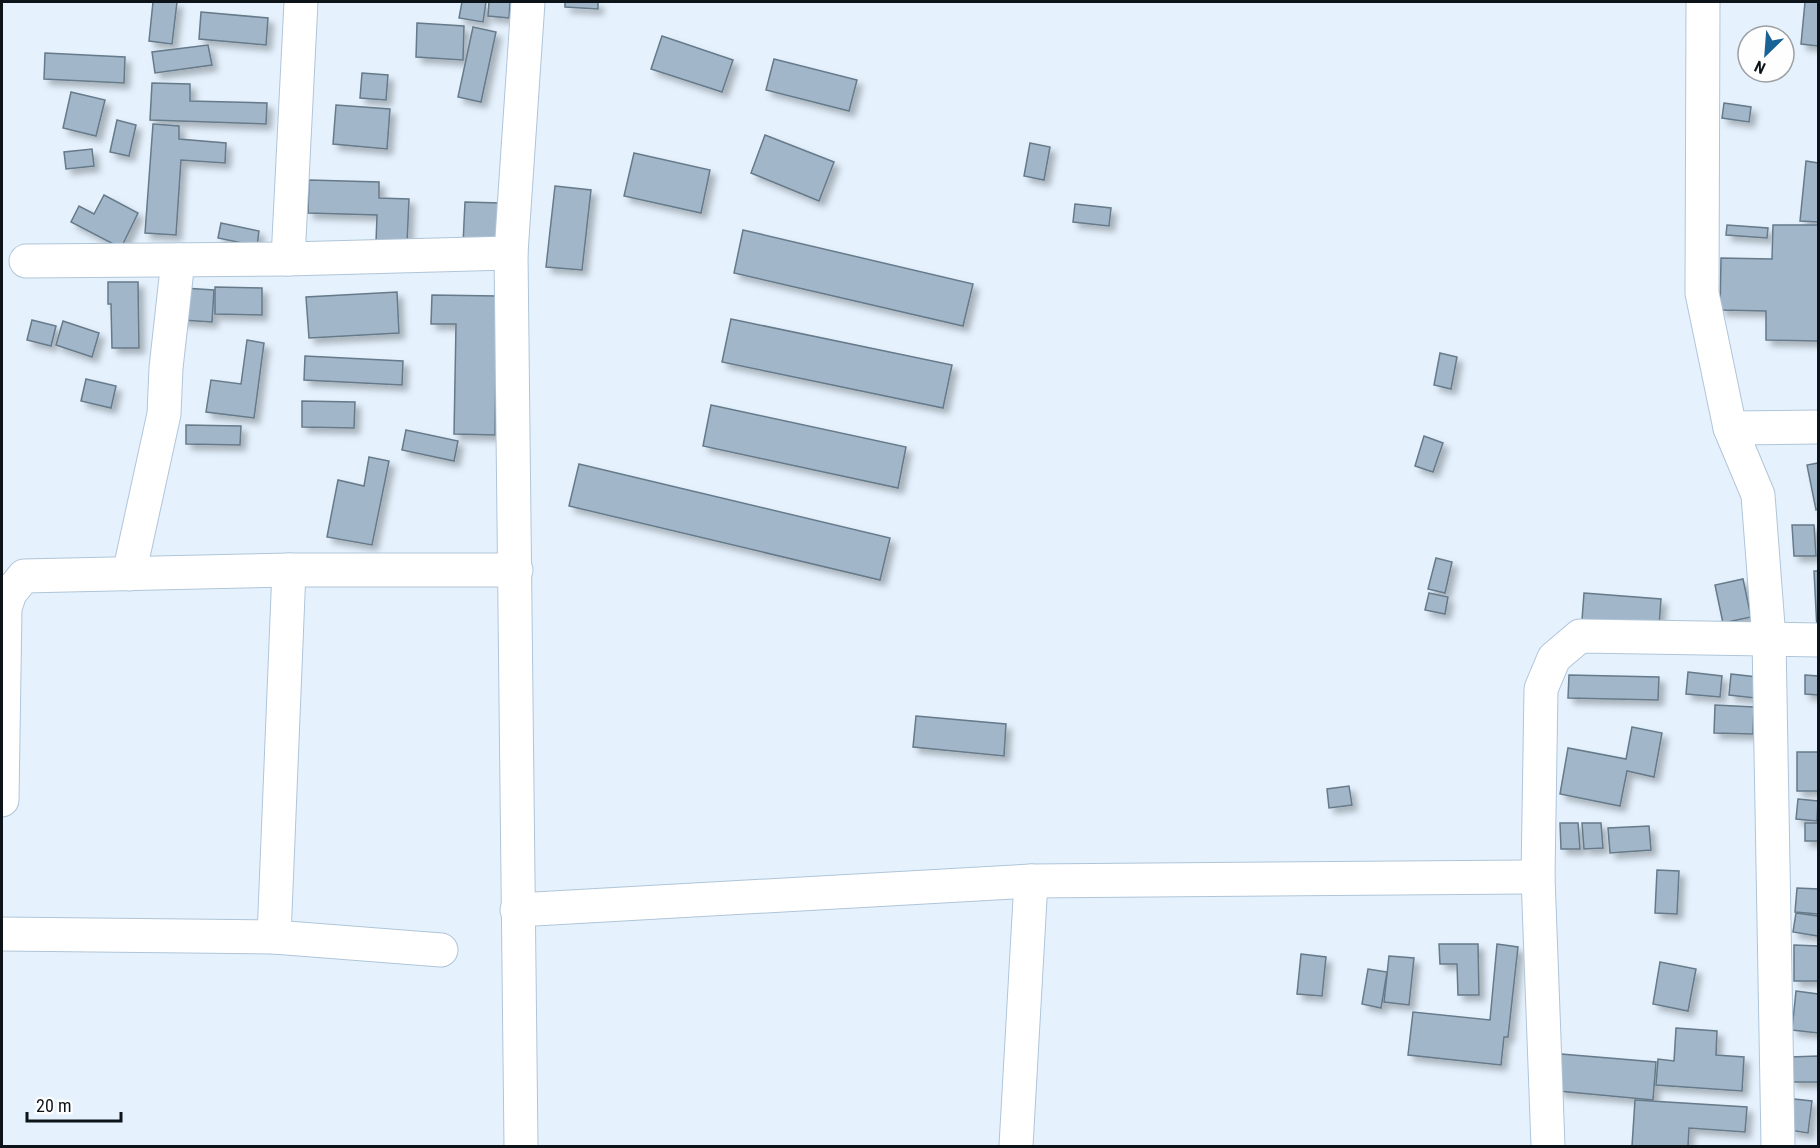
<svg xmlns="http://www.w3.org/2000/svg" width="1820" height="1148" font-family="'Roboto Condensed',sans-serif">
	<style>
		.building { fill: #a1b6c8; stroke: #667a8a; stroke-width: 1.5; filter: url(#shadow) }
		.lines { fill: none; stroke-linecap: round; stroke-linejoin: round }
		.minor-casing { stroke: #b0c5d8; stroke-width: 35 }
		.minor { stroke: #fff; stroke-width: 33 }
	</style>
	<defs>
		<filter id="shadow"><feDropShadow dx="5.5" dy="5.5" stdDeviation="3" flood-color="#0004"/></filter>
	</defs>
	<rect width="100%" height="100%" fill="#e5f2fe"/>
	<g class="building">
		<polygon points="153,2 177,2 172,44 149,41"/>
		<polygon points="462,2 486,2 483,22 459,18"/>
		<polygon points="489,2 510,2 509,18 488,16"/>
		<polygon points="565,2 598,2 598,9 565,7"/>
		<polygon points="1805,2 1818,2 1818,46 1801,44"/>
		<polygon points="201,12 268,18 266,45 199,39"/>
		<polygon points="417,23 464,26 463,60 416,57"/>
		<polygon points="473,27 496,32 481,102 458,97"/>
		<polygon points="662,36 733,60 722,92 651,69"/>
		<polygon points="208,45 212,65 155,73 152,52"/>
		<polygon points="45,53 125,57 124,83 44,79"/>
		<polygon points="774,59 857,80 849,111 766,90"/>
		<polygon points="362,73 388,75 386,100 360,98"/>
		<polygon points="152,83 190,84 190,101 267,103 266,124 150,120"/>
		<polygon points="71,92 105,100 96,136 63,128"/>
		<polygon points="1724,103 1751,107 1749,122 1722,118"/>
		<polygon points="336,105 390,109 387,149 333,144"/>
		<polygon points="117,120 136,125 129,156 110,152"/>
		<polygon points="153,124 179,126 179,139 226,143 225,163 181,160 176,235 145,233"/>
		<polygon points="765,135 834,162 819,201 751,173"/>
		<polygon points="1030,143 1050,147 1044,180 1024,176"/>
		<polygon points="92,149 94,166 66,169 64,152"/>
		<polygon points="634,153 710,170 701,213 624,196"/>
		<polygon points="1806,161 1818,163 1818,222 1800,221"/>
		<polygon points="309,180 379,182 379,198 409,199 407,243 376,242 377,215 308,213"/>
		<polygon points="555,186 591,190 582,270 546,267"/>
		<polygon points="104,195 138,213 121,248 71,222 79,206 94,214"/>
		<polygon points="465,202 500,203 498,246 463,244"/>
		<polygon points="1075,204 1111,208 1109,226 1073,222"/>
		<polygon points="221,223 259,231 257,246 218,238"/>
		<polygon points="1727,225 1768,228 1767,238 1726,235"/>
		<polygon points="1773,225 1818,225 1818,341 1766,340 1766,311 1720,310 1721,258 1772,259"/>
		<polygon points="743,230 973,284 963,326 734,273"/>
		<polygon points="108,282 138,282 139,348 112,348 111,304 108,304"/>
		<polygon points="168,287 214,290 212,322 167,319"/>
		<polygon points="215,287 262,288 262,315 215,314"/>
		<polygon points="397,292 399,333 309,338 306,297"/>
		<polygon points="432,295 497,296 495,435 454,434 456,324 431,324"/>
		<polygon points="731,319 952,365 943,408 722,362"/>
		<polygon points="32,320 56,326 51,346 27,340"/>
		<polygon points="63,321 99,333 92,357 56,345"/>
		<polygon points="247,340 264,343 254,418 206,412 211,380 241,384"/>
		<polygon points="1440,353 1457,357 1451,389 1434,385"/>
		<polygon points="305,356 403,361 402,385 304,380"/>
		<polygon points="86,379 116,386 111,408 81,401"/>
		<polygon points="302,401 355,402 354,428 302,427"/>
		<polygon points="711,405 906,447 898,488 703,446"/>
		<polygon points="186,425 241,426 240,445 186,444"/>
		<polygon points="406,430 458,441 454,461 402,450"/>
		<polygon points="1424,436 1443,443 1433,472 1415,466"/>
		<polygon points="369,457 389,461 372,545 327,537 338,480 364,486"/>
		<polygon points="1818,463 1818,509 1816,510 1807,465"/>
		<polygon points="579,464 890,538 880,580 569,506"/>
		<polygon points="1792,525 1814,525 1816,556 1794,556"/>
		<polygon points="1436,558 1452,562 1445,593 1428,589"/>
		<polygon points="1814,571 1818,571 1818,630 1817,630"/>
		<polygon points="1743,579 1751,617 1723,623 1715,585"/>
		<polygon points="1429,593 1448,597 1445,614 1425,610"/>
		<polygon points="1584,593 1661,599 1659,627 1582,620"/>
		<polygon points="1688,672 1722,676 1720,697 1686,694"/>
		<polygon points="1731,674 1757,677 1755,698 1729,695"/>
		<polygon points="1569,675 1659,677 1658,700 1568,698"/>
		<polygon points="1805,675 1818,676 1818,695 1805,694"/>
		<polygon points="1715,705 1754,707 1753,734 1714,733"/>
		<polygon points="916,716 1006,724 1004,756 913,747"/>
		<polygon points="1632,727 1662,733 1654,777 1627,771 1620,806 1560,794 1568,748 1626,759"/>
		<rect x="1797" y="752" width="21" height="39"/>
		<polygon points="1349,786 1352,805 1329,808 1327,789"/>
		<polygon points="1798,799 1818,801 1817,821 1796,819"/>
		<polygon points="1560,823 1578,823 1580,849 1561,849"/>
		<polygon points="1582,823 1601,823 1603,848 1584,849"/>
		<rect x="1805" y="823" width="13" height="18"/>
		<polygon points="1649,826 1651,850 1610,853 1608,828"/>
		<polygon points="1657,870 1679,871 1677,914 1655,913"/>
		<polygon points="1797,888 1818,889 1818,914 1795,912"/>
		<polygon points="1796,913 1818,916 1818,936 1793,932"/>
		<polygon points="1439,944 1478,944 1479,995 1458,995 1457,964 1440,964"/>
		<polygon points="1497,944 1518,947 1508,1037 1504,1037 1501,1065 1408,1055 1413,1012 1490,1020"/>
		<polygon points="1794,945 1818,946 1818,981 1794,981"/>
		<polygon points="1301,954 1326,957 1322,996 1297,994"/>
		<polygon points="1389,956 1414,958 1409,1005 1384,1002"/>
		<polygon points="1660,962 1696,969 1688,1011 1653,1004"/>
		<polygon points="1368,969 1387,972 1381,1008 1362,1004"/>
		<polygon points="1796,991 1818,994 1818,1033 1792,1030"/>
		<polygon points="1676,1028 1717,1031 1716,1055 1744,1057 1742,1091 1656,1085 1658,1059 1674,1061"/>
		<polygon points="1561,1054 1656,1062 1653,1100 1558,1091"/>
		<polygon points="1818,1056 1818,1082 1791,1082 1790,1057"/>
		<polygon points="1794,1099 1812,1101 1808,1133 1789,1130"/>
		<polygon points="1635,1100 1747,1107 1745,1132 1689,1128 1688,1146 1632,1146"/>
	</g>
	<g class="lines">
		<g class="minor-casing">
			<g id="minor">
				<polyline points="1703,2 1702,293 1730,428 1758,495 1769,639 1778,1146"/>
				<polyline points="288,259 301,2"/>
				<polyline points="26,261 288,259 511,253"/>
				<polyline points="1730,428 1818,427"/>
				<polyline points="129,574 164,414 166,368 178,260"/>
				<polyline points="2,800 5,608 10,593 24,576 289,570 516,570"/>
				<polyline points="517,910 1031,881 1538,877"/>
				<polyline points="2,934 274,937 441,950"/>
				<polyline points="274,937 289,570"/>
				<polyline points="521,1146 511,253 528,2"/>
				<polyline points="1016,1146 1031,881"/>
				<polyline points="1548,1146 1538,877 1541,689 1554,658 1580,636 1818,640"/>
			</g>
		</g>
		<use href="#minor" class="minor"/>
	</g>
	<rect width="1820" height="1148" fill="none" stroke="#0c141a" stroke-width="6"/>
	<g transform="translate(1766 54) rotate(205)"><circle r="28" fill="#fefefe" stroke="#9da0a3" stroke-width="1.5"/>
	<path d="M0-4.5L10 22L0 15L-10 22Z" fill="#196296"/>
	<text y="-9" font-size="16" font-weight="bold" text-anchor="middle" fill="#0c141a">N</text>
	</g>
	<path d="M27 1112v9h94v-9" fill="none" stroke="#0c141a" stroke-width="3"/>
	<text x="36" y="1112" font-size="18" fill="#0c141a" stroke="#fefefe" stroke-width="4.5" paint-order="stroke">20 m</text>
</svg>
